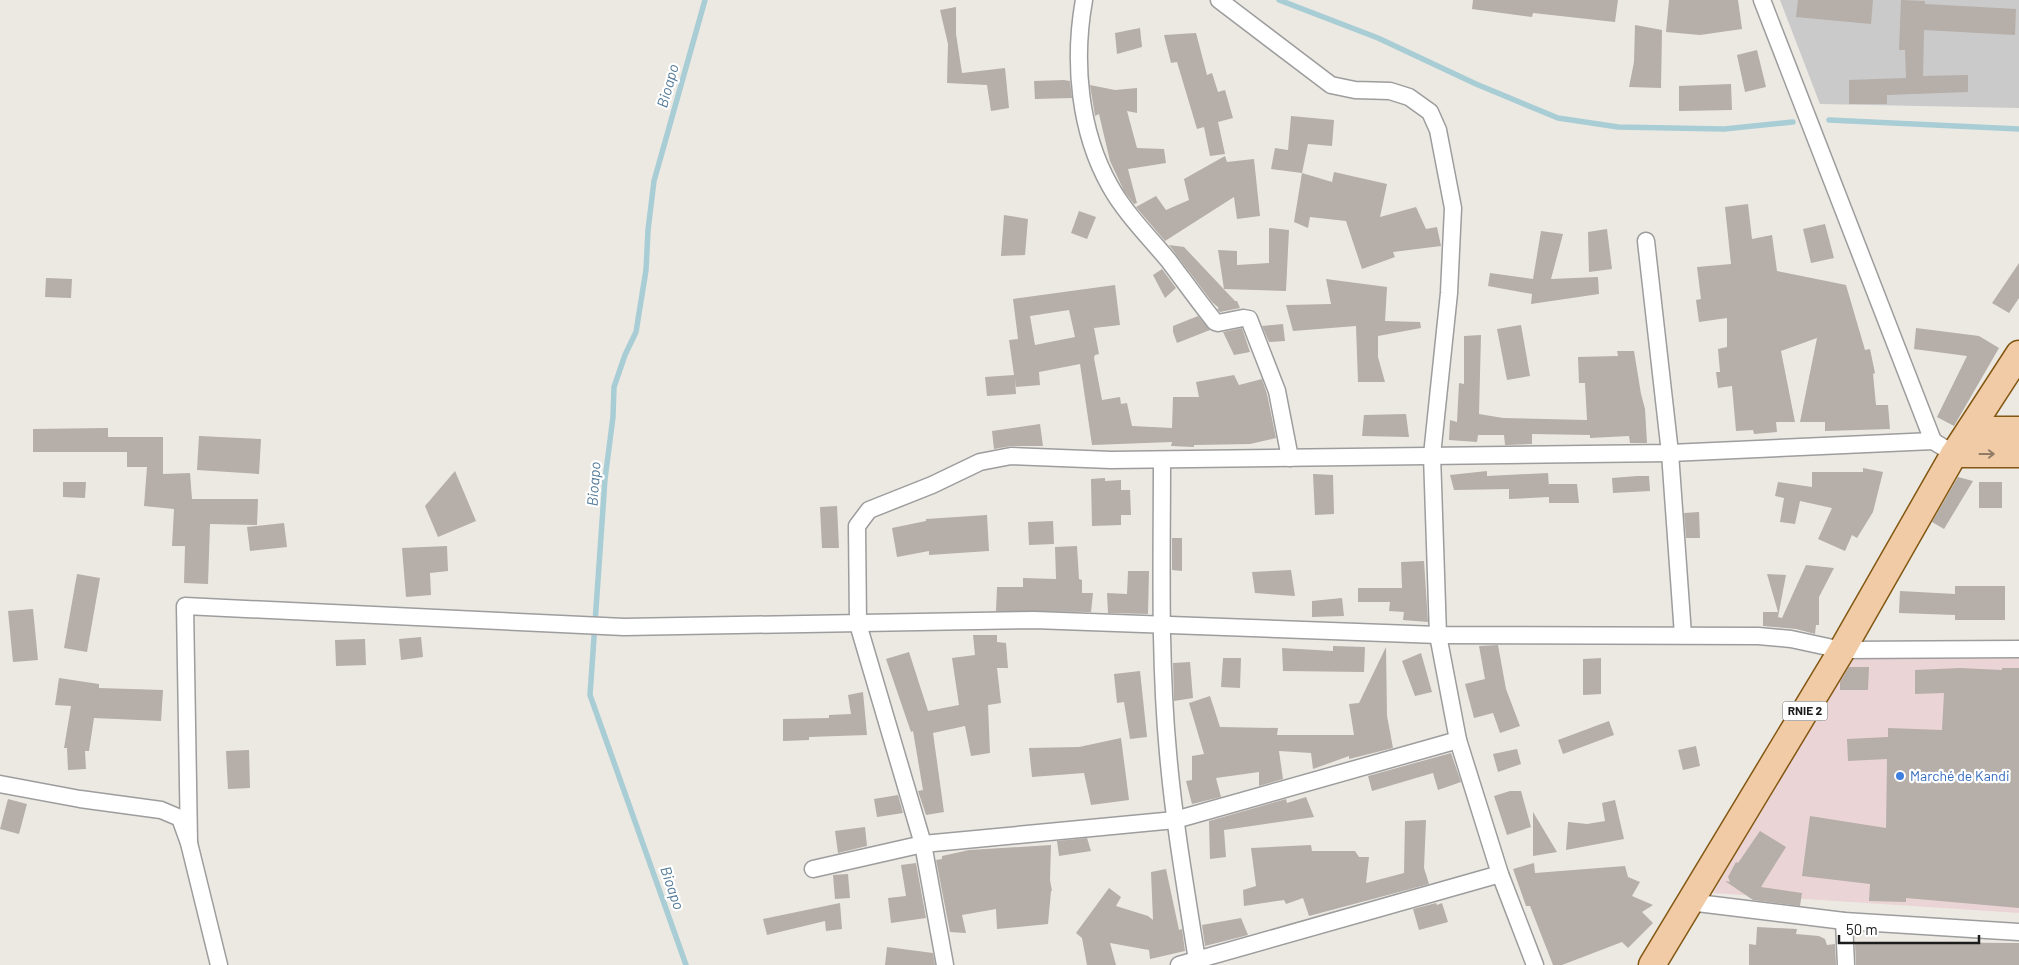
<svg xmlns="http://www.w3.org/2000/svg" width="2019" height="965" font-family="Barlow,sans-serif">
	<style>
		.commercial { fill: #ebd4d5 }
		.religious { fill: #cacaca }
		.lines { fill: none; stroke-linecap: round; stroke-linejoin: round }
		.stream { stroke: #a9cdd5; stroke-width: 5.5 }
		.building { fill: #b5aea9; fill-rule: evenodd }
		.minor-casing { stroke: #9d9d9d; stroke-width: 19 }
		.primary-casing { stroke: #835712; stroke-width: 29 }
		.minor { stroke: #fff; stroke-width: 16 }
		.primary { stroke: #f0cba5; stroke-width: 26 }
		.oneway { stroke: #917c67 }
		.shop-dot { fill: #3f7fe0; stroke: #fff; stroke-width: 2 }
		.labels { text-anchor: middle; stroke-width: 4.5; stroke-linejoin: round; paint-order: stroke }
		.shield { fill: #fff; stroke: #606060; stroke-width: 1 }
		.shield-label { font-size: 12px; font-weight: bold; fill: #1c1c1c }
		.shop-label { font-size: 14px; fill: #366cbe; stroke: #fff; text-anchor: start }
		.water-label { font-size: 15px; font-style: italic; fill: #527998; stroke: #fff }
	</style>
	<rect width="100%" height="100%" fill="#ece9e3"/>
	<polygon class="commercial" points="2019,658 2019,913 1713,893 1848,659"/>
	<polygon class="religious" points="1780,0 2019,0 2019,108 1820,104"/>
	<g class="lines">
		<g class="stream">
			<polyline points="1279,0 1378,38 1476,84 1558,118 1618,127 1724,129 1793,122"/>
			<polyline points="1829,120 2019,129"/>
			<polyline points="686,965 590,695 605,479 613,417 614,387 625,355 636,332 646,270 648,230 654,181 705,0"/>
		</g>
	</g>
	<g class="building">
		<polygon points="1473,0 1618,0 1615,22 1533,13 1532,17 1472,9"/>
		<polygon points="1669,0 1738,0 1742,29 1700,35 1666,32"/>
		<polygon points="1798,0 1873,0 1871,24 1796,17"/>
		<polygon points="1901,0 1925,1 1925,4 2016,9 2015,35 1924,30 1923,76 1968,75 1968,92 1887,95 1887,104 1849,104 1849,80 1906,78 1905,50 1899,50"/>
		<polygon points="956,7 956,34 962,73 1005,68 1009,108 991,111 987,85 947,83 948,44 940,10"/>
		<polygon points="1635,25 1662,30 1661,88 1629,87 1634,62"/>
		<polygon points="1140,28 1142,47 1117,54 1115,33"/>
		<polygon points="1196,33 1207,75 1212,73 1218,92 1225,90 1233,118 1218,122 1225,154 1210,156 1204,127 1197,129 1177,62 1171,63 1164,35"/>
		<polygon points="1757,50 1766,87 1745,92 1737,55"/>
		<polygon points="1064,80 1070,81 1072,98 1035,99 1034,81"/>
		<polygon points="1731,84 1732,110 1679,111 1679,86"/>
		<polygon points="1090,85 1115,90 1137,88 1137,113 1127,111 1137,148 1164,149 1166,163 1128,169 1137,203 1134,204 1124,191 1110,161 1099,114 1095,116"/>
		<polygon points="1291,116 1334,120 1332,146 1308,144 1302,173 1271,169 1275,148 1288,150"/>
		<polygon points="1225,156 1227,162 1254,159 1260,216 1237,219 1234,197 1165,241 1136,207 1156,196 1166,210 1189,200 1184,179"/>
		<polygon points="1334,172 1387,184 1380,217 1416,207 1426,229 1437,227 1441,246 1393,252 1395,257 1362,269 1346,221 1310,217 1308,228 1294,222 1302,173 1332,182"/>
		<polygon points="1748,204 1752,239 1772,235 1777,271 1846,285 1865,350 1870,349 1875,373 1873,374 1876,405 1888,405 1890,429 1825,431 1825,422 1800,422 1817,338 1781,351 1795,422 1776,422 1777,432 1754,434 1753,430 1736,431 1732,386 1718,388 1716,372 1720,372 1718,349 1727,347 1727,318 1699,322 1696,300 1701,299 1697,267 1731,264 1725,207"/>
		<polygon points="1079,211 1096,217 1087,239 1071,233"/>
		<polygon points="1004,215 1028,219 1025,255 1001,256"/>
		<polygon points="1825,224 1834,258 1811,263 1803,229"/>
		<polygon points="1269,228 1289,230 1286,291 1224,289 1218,250 1237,251 1237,265 1269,263"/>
		<polygon points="1607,229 1612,269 1589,272 1588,232"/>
		<polygon points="1541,231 1563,234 1551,279 1598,277 1599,294 1531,304 1532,294 1488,286 1490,273 1533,279"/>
		<polygon points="1169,245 1184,247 1235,301 1237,301 1240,308 1220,312 1217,309 1219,308 1212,302"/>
		<polygon points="2019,263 2019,298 2009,313 1992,303"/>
		<polygon points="1162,269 1176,288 1165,298 1153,275"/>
		<polygon points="46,278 72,279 71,298 45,297"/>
		<polygon points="1326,279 1387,287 1385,321 1420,322 1421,328 1378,336 1378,357 1385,382 1358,382 1356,326 1293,331 1286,305 1331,304"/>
		<path d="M1115 285 1120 325 1094 328 1099 354 1095 355 1094 358 1102 400 1120 397 1121 404 1127 403 1132 426 1172 428 1173 397H1199L1196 382 1234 375 1239 385 1262 379 1267 394 1276 438 1250 444 1194 445V447L1171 446 1172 442 1092 445 1080 364 1039 372 1040 385 1016 387 1015 378 1016 394 987 396 985 377 1014 375 1009 340 1018 339 1013 299ZM1069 310 1075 337 1035 345 1030 316Z"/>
		<polygon points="1198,316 1210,330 1177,343 1173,332 1173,326"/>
		<polygon points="1283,324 1285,341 1269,342 1262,326"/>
		<polygon points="1521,325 1530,376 1507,380 1497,329"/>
		<polygon points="1242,328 1250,352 1234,355 1223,332"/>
		<polygon points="1916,328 1979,336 1999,348 1954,426 1937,417 1967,356 1914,349"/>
		<polygon points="1481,335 1479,414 1503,418 1587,420 1585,383 1579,383 1578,357 1618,356 1617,351 1634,351 1641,394 1645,409 1647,443 1630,443 1629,436 1590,438 1590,435 1532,434 1532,444 1508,445 1505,445 1504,435 1478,435 1477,442 1449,440 1450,420 1457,422 1459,383 1464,384 1464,336"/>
		<polygon points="1406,414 1409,437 1362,436 1364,415"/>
		<polygon points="1040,424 1043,446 1011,446 994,449 992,431"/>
		<polygon points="108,428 108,437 163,437 163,474 190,473 192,499 258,499 257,525 210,524 208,584 184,583 185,546 172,546 174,509 144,506 147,467 127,467 127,452 33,452 33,429"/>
		<polygon points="199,436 261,439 259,474 197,470"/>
		<polygon points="1863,468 1883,472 1873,512 1857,538 1852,535 1845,551 1818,539 1832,508 1800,501 1795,524 1780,522 1784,498 1775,496 1778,482 1812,487 1812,472 1863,472"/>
		<polygon points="455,471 476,521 438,537 425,506"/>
		<polygon points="1487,471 1487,476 1548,473 1549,487 1549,484 1577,484 1579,503 1549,503 1549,497 1509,499 1509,489 1454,490 1450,475"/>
		<polygon points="1313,474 1333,475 1334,514 1315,515"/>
		<polygon points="1637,476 1649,476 1650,491 1613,493 1612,478"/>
		<polygon points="1958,477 1973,481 1944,529 1932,522"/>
		<polygon points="1105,478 1105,481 1121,480 1121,490 1130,490 1131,515 1121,515 1121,525 1092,526 1091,479"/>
		<polygon points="63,482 86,482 85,498 63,497"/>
		<rect x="1979" y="482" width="23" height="26"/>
		<polygon points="837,506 839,548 822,548 820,507"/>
		<polygon points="1699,512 1700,538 1686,538 1684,513"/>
		<polygon points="987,515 989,551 929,555 929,551 897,557 892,528 926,521 926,519"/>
		<polygon points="1053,521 1054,544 1029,545 1028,522"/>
		<polygon points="284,523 287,547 250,551 247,527"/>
		<polygon points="1172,538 1182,538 1182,571 1172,570"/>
		<polygon points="447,546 448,571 430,573 431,595 406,597 402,548"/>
		<polygon points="1077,546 1079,579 1082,580 1082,593 1093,593 1091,612 996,611 997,587 1023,587 1023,578 1056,579 1055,547"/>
		<polygon points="1424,561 1428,622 1403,620 1404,612 1389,611 1390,602 1358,602 1358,588 1402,588 1401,562"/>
		<polygon points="1806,565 1834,568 1819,597 1819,625 1816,625 1815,634 1796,629 1763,626 1763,612 1778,612 1767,574 1786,575 1778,617 1782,618"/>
		<polygon points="1291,570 1295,596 1255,593 1252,572"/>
		<polygon points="1128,571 1149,571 1148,614 1108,613 1107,593 1127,594"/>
		<polygon points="77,574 100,578 87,652 64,648"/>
		<polygon points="1955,586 2005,586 2005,620 1955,620 1955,615 1899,613 1900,591 1955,594"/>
		<polygon points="1342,598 1344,616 1312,617 1312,601"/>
		<polygon points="33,609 38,660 13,662 8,611"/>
		<polygon points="973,635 997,635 997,642 1006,643 1008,668 997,668 1001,703 988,705 990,753 971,756 965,726 933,733 944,812 926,815 918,791 923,790 913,731 911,732 886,659 909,652 928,711 959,705 952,658 975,655"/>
		<polygon points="421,637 423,657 401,660 399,639"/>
		<polygon points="365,639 366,665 336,666 335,640"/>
		<polygon points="1498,645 1506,689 1520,726 1500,733 1493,713 1474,718 1465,684 1485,679 1479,646"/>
		<polygon points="1333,646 1365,647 1364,672 1283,671 1282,648 1333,651"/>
		<polygon points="1386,647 1387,716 1393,748 1349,759 1349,756 1313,769 1311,753 1279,751 1283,779 1259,786 1259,772 1216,778 1221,797 1192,804 1186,781 1192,780 1192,756 1204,754 1189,703 1210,696 1220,727 1278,728 1277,735 1354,735 1349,704 1359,703"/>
		<polygon points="1421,653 1432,692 1415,696 1402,661"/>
		<polygon points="1223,658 1241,658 1240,688 1221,687"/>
		<polygon points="1601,658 1601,694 1583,695 1583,659"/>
		<polygon points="1190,662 1193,698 1174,701 1173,663"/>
		<polygon points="1849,667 1869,667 1868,690 1840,690 1840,682"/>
		<polygon points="1960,668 2002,670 2002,668 2019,668 2019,908 1906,898 1906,902 1869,901 1870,884 1802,876 1810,816 1886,828 1887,759 1848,761 1847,739 1888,737 1888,728 1942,730 1944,693 1915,694 1915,670"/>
		<polygon points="1140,671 1147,737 1130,739 1124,702 1117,703 1114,674"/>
		<polygon points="59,678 99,684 99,688 163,690 161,721 94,718 89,751 85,751 86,769 68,770 67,748 64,748 71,706 55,705"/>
		<polygon points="863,692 867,735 809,737 809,740 783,741 783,719 829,718 829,715 851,714 848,695"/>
		<polygon points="1609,721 1614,735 1563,754 1558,740"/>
		<polygon points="1121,738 1129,800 1091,805 1084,773 1032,777 1029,748 1079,747"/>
		<polygon points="1696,746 1700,766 1683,770 1678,750"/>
		<polygon points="1517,749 1521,764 1498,772 1493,754"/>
		<polygon points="249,750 250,788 228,789 226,751"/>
		<polygon points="1451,753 1461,782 1438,790 1433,773 1372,791 1368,776"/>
		<polygon points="1510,791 1521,791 1531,827 1507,835 1494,796"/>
		<polygon points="898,795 903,813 877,817 874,799"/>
		<polygon points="1306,797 1314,817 1224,830 1226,857 1210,859 1209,821 1286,799 1287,803"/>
		<polygon points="8,799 27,804 19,834 0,829"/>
		<polygon points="1615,800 1624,839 1566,850 1568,822 1587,824 1605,821 1602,803"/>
		<polygon points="1533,812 1557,852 1533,856"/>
		<polygon points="1426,820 1424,868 1429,884 1309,916 1303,898 1286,904 1284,900 1244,906 1243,890 1256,886 1251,848 1311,845 1312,851 1355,851 1359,857 1369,857 1366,883 1404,873 1405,821"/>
		<polygon points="865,827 867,846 838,853 835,831"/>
		<polygon points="1760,831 1786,847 1761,887 1802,893 1800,906 1753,900 1725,881 1730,882 1728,877 1736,862 1738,863"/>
		<polygon points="1087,838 1091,851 1059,856 1057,841"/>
		<polygon points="1051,845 1050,880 1052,891 1051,891 1048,924 997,929 996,909 962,915 966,933 950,932 936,860 942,859 942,856 969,850"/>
		<polygon points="916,863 926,918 891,923 888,898 906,896 901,865"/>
		<polygon points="1534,863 1535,873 1625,866 1628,877 1640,882 1632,896 1653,905 1642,912 1653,923 1628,948 1622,942 1562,965 1553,965 1530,906 1526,906 1513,869"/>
		<polygon points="1166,869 1179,930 1182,929 1185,951 1150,959 1149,950 1110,943 1116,965 1087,965 1082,938 1076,933 1109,888 1121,897 1116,906 1148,916 1153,920 1151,872"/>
		<polygon points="848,874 850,898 835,899 833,875"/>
		<polygon points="840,903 842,929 826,931 825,921 767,935 763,919"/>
		<polygon points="1436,903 1437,905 1442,903 1448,922 1419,930 1413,909"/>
		<polygon points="1241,918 1248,935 1205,946 1202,925"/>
		<polygon points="1757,927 1797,929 1796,934 1819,936 1825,939 1827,945 1835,944 1836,965 1749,965 1749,944 1756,945"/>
		<polygon points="1860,942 2019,943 2019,965 1856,965 1855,943"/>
		<polygon points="887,947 933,953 935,965 885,965"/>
	</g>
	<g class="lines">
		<g class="minor-casing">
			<g id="minor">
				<path d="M1084 0C1073 61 1079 131 1110 186 1125 213 1149 237 1169 261 1184 281 1199 302 1215 322L1218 323 1243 318 1249 319 1277 391 1290 458"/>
				<polyline points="1219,0 1331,85 1355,90 1390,91 1409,97 1430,112 1438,130 1453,208 1449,293 1432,455 1438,635 1458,740 1500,874 1535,965"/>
				<polyline points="1762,0 1933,441"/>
				<polyline points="1646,241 1670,453 1683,635"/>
				<path d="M1162 460C1162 557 1159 656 1168 753 1174 822 1186 891 1197 960"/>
				<polyline points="0,784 80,799 161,810 180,818 189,843 219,965"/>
				<polyline points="189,843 185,606 624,627 1034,620 1438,635 1758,636 1791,639 1842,650 2019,649"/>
				<polyline points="813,869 923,844 1175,820 1458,740"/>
				<polyline points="1689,902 1844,921 2019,932"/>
				<polyline points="1844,921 1846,965"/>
				<polyline points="945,965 923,844 858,624 857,526 869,510 932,485 980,462 1011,456 1111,460 1670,453 1933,441 1954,454"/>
				<polyline points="1179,965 1500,874"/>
			</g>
		</g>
		<g class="primary-casing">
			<g id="primary">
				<polyline points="1970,430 2019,430"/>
				<polyline points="1954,454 2019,454"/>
				<polyline points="1652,965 1842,650 1954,454 2019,354"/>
			</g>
		</g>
		<use href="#minor" class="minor"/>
		<use href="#primary" class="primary"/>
	</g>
	<defs><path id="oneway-shaft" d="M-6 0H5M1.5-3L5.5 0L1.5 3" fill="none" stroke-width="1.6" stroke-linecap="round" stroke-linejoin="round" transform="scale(1.25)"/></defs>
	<use class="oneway" href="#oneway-shaft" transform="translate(1987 454)"/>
	<circle class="shop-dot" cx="1900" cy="776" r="5"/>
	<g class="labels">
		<rect class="shield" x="1782.5" y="701.5" width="45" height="19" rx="4"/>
		<g class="shield-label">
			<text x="1805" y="715">RNIE 2</text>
		</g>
		<g class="shop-label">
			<text x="1910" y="781">Marché de Kandi</text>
		</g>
		<g class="water-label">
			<text transform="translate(668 86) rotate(-74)" y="5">Bioapo</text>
			<text transform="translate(594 484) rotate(-86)" y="5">Bioapo</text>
			<text transform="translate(672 888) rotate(71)" y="5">Bioapo</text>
		</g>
	</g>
	<path d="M1839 935v8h140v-8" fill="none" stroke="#1c1c1c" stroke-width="2.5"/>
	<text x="1846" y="935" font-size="15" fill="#1c1c1c" stroke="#ffffff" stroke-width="4" paint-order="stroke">50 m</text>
</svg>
